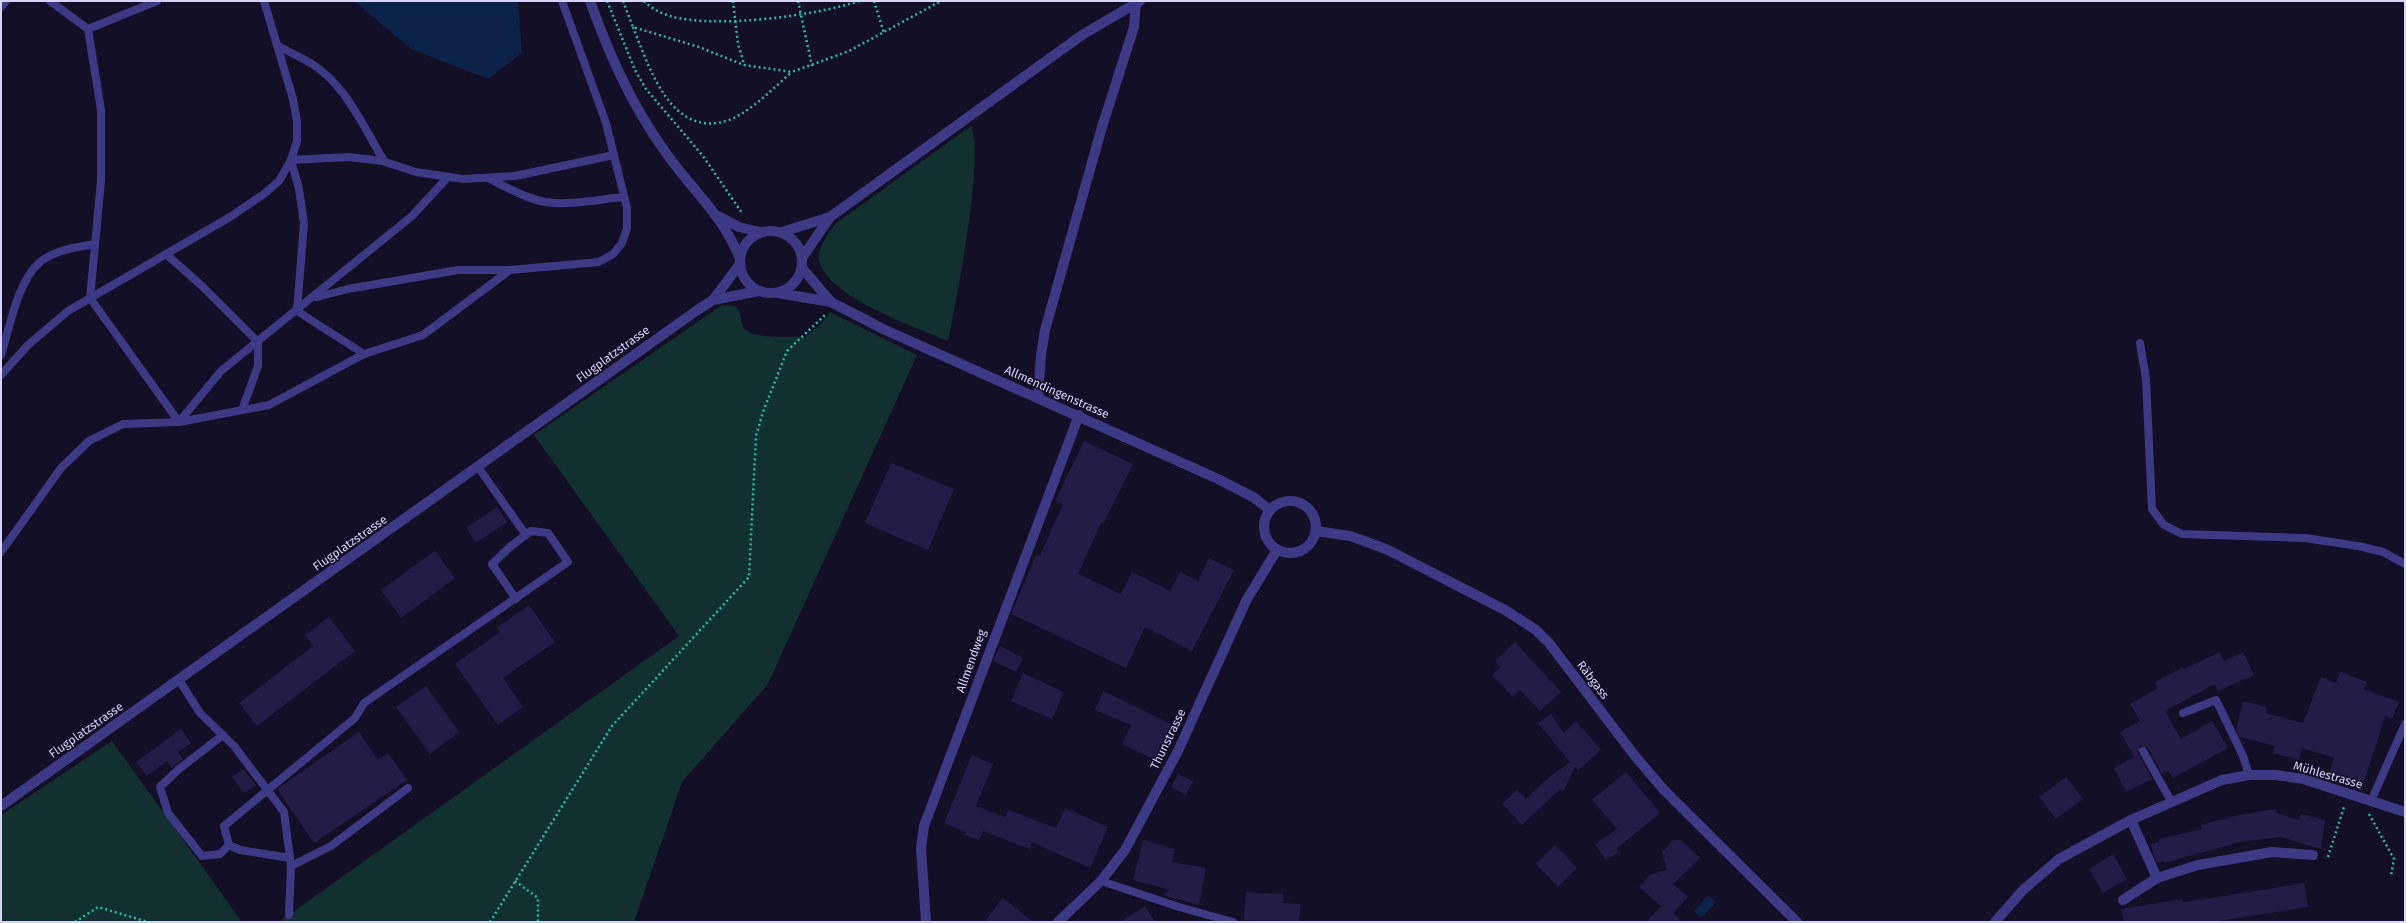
<svg xmlns="http://www.w3.org/2000/svg" width="2406" height="923" font-family="'Fira Sans',sans-serif">
	<style>
		.green { fill: #12302f }
		.water { fill: #0c2248 }
		.building { fill: #241b47 }
		.lines { fill: none; stroke-linecap: round; stroke-linejoin: round }
		.path { stroke: #2fb8b0; stroke-width: 2.5; stroke-dasharray: 2 3; stroke-linecap: butt }
		.service { stroke: #3d3a85; stroke-width: 8 }
		.minor { stroke: #3d3a85; stroke-width: 10 }
		.tertiary { stroke: #3d3a85; stroke-width: 10 }
		.labels { text-anchor: middle; stroke-width: 3.5; stroke-linejoin: round; paint-order: stroke }
		.street-label { font-size: 12px; fill: #d9d4ff; stroke: #130f26 }
	</style>
	<rect width="100%" height="100%" fill="#130f26"/>
	<g class="green">
		<path d="M971 126C985 155 956 303 948 341 917 328 825 296 819 260 817 247 829 234 835 224Z"/>
		<polygon points="722,305 735,306 739,311 743,327 752,334 772,337 805,337 820,325 830,312 917,355 768,684 682,782 634,922 279,922 679,636 534,435"/>
		<polygon points="112,741 242,922 1,922 1,815"/>
	</g>
	<g class="water">
		<polygon points="354,1 515,1 518,4 522,53 488,79 411,49"/>
		<polygon points="1708,895 1716,902 1701,918 1694,911"/>
	</g>
	<g class="building">
		<polygon points="1084,441 1133,464 1103,524 1101,523 1078,574 1121,594 1132,572 1170,591 1180,572 1198,581 1209,558 1234,570 1192,651 1145,627 1126,668 1011,614 1036,555 1040,556 1063,504 1055,501"/>
		<polygon points="891,463 954,489 928,550 865,523"/>
		<polygon points="497,507 507,522 476,543 466,528"/>
		<polygon points="435,551 455,578 401,618 381,590"/>
		<polygon points="529,605 555,642 503,678 523,707 498,725 455,664 500,632 497,628"/>
		<polygon points="329,617 355,651 257,726 239,703 313,646 305,635"/>
		<polygon points="1515,642 1561,692 1540,711 1520,690 1513,697 1492,675 1500,667 1495,661"/>
		<polygon points="1000,646 1023,658 1016,672 993,661"/>
		<polygon points="2220,652 2224,661 2243,652 2254,675 2218,691 2215,684 2165,711 2181,739 2212,721 2228,748 2173,778 2168,771 2162,774 2148,748 2141,746 2138,753 2152,779 2126,792 2114,768 2134,757 2120,732 2140,721 2130,704 2158,688 2155,682 2183,667 2184,669"/>
		<polygon points="2340,672 2367,682 2364,689 2399,702 2392,719 2385,716 2361,791 2326,780 2334,758 2302,748 2299,760 2273,753 2275,746 2240,737 2236,729 2243,701 2267,707 2266,713 2303,723 2321,677 2336,683"/>
		<polygon points="1023,673 1064,692 1052,719 1011,701"/>
		<polygon points="426,686 459,732 430,754 396,707"/>
		<polygon points="1103,691 1171,724 1155,760 1122,744 1131,725 1095,710"/>
		<polygon points="1551,714 1564,733 1576,721 1601,750 1578,770 1575,767 1563,792 1560,789 1522,825 1502,804 1517,790 1526,799 1548,778 1570,762 1538,723"/>
		<polygon points="181,729 191,743 178,752 183,759 172,768 167,761 147,776 136,762"/>
		<polygon points="359,732 378,760 388,753 407,780 314,843 277,789"/>
		<polygon points="972,755 993,764 976,806 1005,817 1008,810 1056,828 1065,808 1108,827 1090,868 1032,842 1030,849 983,831 979,840 965,835 966,832 944,823"/>
		<polygon points="243,769 256,785 244,793 232,777"/>
		<polygon points="1626,772 1660,813 1616,849 1619,852 1606,860 1595,844 1617,829 1592,800"/>
		<polygon points="1178,774 1193,781 1186,795 1171,787"/>
		<polygon points="2066,777 2083,799 2056,819 2039,797"/>
		<polygon points="2276,809 2277,813 2299,820 2301,814 2325,820 2321,849 2281,837 2240,842 2164,863 2164,861 2157,863 2154,856 2151,844 2159,842 2159,839 2202,829 2201,825 2239,815"/>
		<polygon points="1143,840 1175,849 1172,862 1206,868 1199,905 1162,895 1170,890 1133,880"/>
		<polygon points="1673,840 1681,840 1700,858 1673,884 1688,897 1673,913 1683,922 1646,922 1661,906 1639,887 1651,874 1667,870 1662,852"/>
		<polygon points="1555,845 1577,868 1558,887 1536,864"/>
		<polygon points="2113,854 2127,879 2103,893 2089,869"/>
		<polygon points="2304,883 2308,907 2212,922 2124,922 2121,909 2182,899 2183,902 2224,896"/>
		<polygon points="1246,892 1283,894 1283,903 1301,904 1299,921 1244,920"/>
		<polygon points="1003,898 1033,922 984,922"/>
		<polygon points="1145,906 1155,922 1120,922"/>
	</g>
	<g class="lines">
		<g class="path">
			<polyline points="607,1 635,70 646,89 703,156 742,213"/>
			<polyline points="623,1 633,27 699,47 744,65 792,72 849,51 941,1"/>
			<path d="M644 1C651 8 660 13 670 16 714 29 815 16 859 1"/>
			<polyline points="733,1 738,44 744,64"/>
			<polyline points="798,1 812,66"/>
			<polyline points="874,1 884,33"/>
			<path d="M633 27C649 67 671 140 729 120 752 111 773 88 792 72"/>
			<polyline points="2369,814 2394,859 2391,876"/>
			<polyline points="2328,857 2344,807"/>
			<polyline points="515,881 538,898 538,922"/>
			<polyline points="75,922 98,907 148,922"/>
			<polyline points="490,922 612,726 749,577 756,436 763,412 787,351 825,315"/>
		</g>
		<g class="service">
			<polyline points="50,1 88,29 101,110 101,181 90,298 179,422 221,371 412,216 448,177"/>
			<polyline points="1,7 6,1"/>
			<polyline points="88,29 157,1"/>
			<path d="M277 45C288 52 301 57 312 64 346 85 364 128 384 161"/>
			<path d="M488 178C506 187 525 198 545 202 570 206 599 199 624 197"/>
			<polyline points="166,254 202,286 258,342 258,366 242,410"/>
			<polyline points="317,297 348,289 458,270 510,270"/>
			<polyline points="2140,343 2146,379 2152,509 2164,525 2182,534 2305,538 2358,546 2383,552 2405,564"/>
			<polyline points="364,354 297,311 304,223 299,189 291,160 349,157 382,161 416,172 463,179 515,176 614,155"/>
			<path d="M1 355C10 327 17 282 40 262 55 250 77 247 95 244"/>
			<polyline points="1,375 28,345 68,311 230,217 264,194 279,181 291,160 297,141 297,121 293,99 264,1"/>
			<polyline points="478,467 526,535"/>
			<polyline points="1,552 61,468 89,441 123,424 179,422 269,405 364,354 423,335 510,270 599,262 613,254 622,243 627,228 627,208 606,123 562,1"/>
			<polyline points="179,680 200,713 234,746 284,812 291,866 289,915"/>
			<polyline points="2183,713 2216,700 2243,756 2249,775"/>
			<polyline points="223,735 179,769 160,787 168,813 202,856 220,854 229,845"/>
			<polyline points="2143,751 2171,801"/>
			<polyline points="2371,801 2405,724"/>
			<polyline points="290,858 240,850 229,845 224,826 355,718 364,703 568,562 548,533 531,531 511,546 492,564 516,599"/>
			<polyline points="291,866 331,846 408,788"/>
			<polyline points="1101,881 1179,907 1233,922"/>
		</g>
		<g class="minor">
			<polyline points="782,232 830,217 1082,35 1140,1"/>
			<polyline points="802,258 830,217"/>
			<polyline points="713,300 740,264"/>
			<polyline points="1038,398 1041,355 1045,330 1102,127 1134,27 1136,3"/>
			<polyline points="1,806 696,311 713,300 759,291"/>
			<polyline points="2131,820 2157,878 2198,865 2272,852 2313,855"/>
			<polyline points="2123,900 2157,878"/>
			<polyline points="926,922 921,848 924,826 1079,415"/>
		</g>
		<g class="tertiary">
			<path d="M590 1C609 54 631 104 664 150 689 187 724 216 740 259"/>
			<polyline points="718,216 739,227 760,232"/>
			<circle cx="771" cy="262" r="31"/>
			<polyline points="802,268 831,302"/>
			<polyline points="778,293 831,302 883,329 1218,479 1253,497 1270,510"/>
			<circle cx="1290" cy="527" r="26"/>
			<polyline points="1316,531 1350,536 1386,549 1505,610 1536,630 1549,643 1635,756 1664,790 1797,922"/>
			<polyline points="1058,922 1101,881 1125,850 1178,751 1246,601 1277,550"/>
			<polyline points="1995,922 2023,890 2059,859 2131,820 2222,780 2249,775 2276,775 2303,779 2405,812"/>
		</g>
	</g>
	<g class="labels">
		<g class="street-label">
			<text transform="translate(613 354) rotate(-36)" y="4">Flugplatzstrasse</text>
			<text transform="translate(1057 392) rotate(24)" y="4">Allmendingenstrasse</text>
			<text transform="translate(350 543) rotate(-35)" y="4">Flugplatzstrasse</text>
			<text transform="translate(971 661) rotate(-70)" y="4">Allmendweg</text>
			<text transform="translate(1593 680) rotate(53)" y="4">Räbgass</text>
			<text transform="translate(86 730) rotate(-35)" y="4">Flugplatzstrasse</text>
			<text transform="translate(1168 739) rotate(-64)" y="4">Thunstrasse</text>
			<text transform="translate(2328 775) rotate(16)" y="4">Mühlestrasse</text>
		</g>
	</g>
	<rect width="2406" height="923" fill="none" stroke="#d9d4ff" stroke-width="4"/>
</svg>
